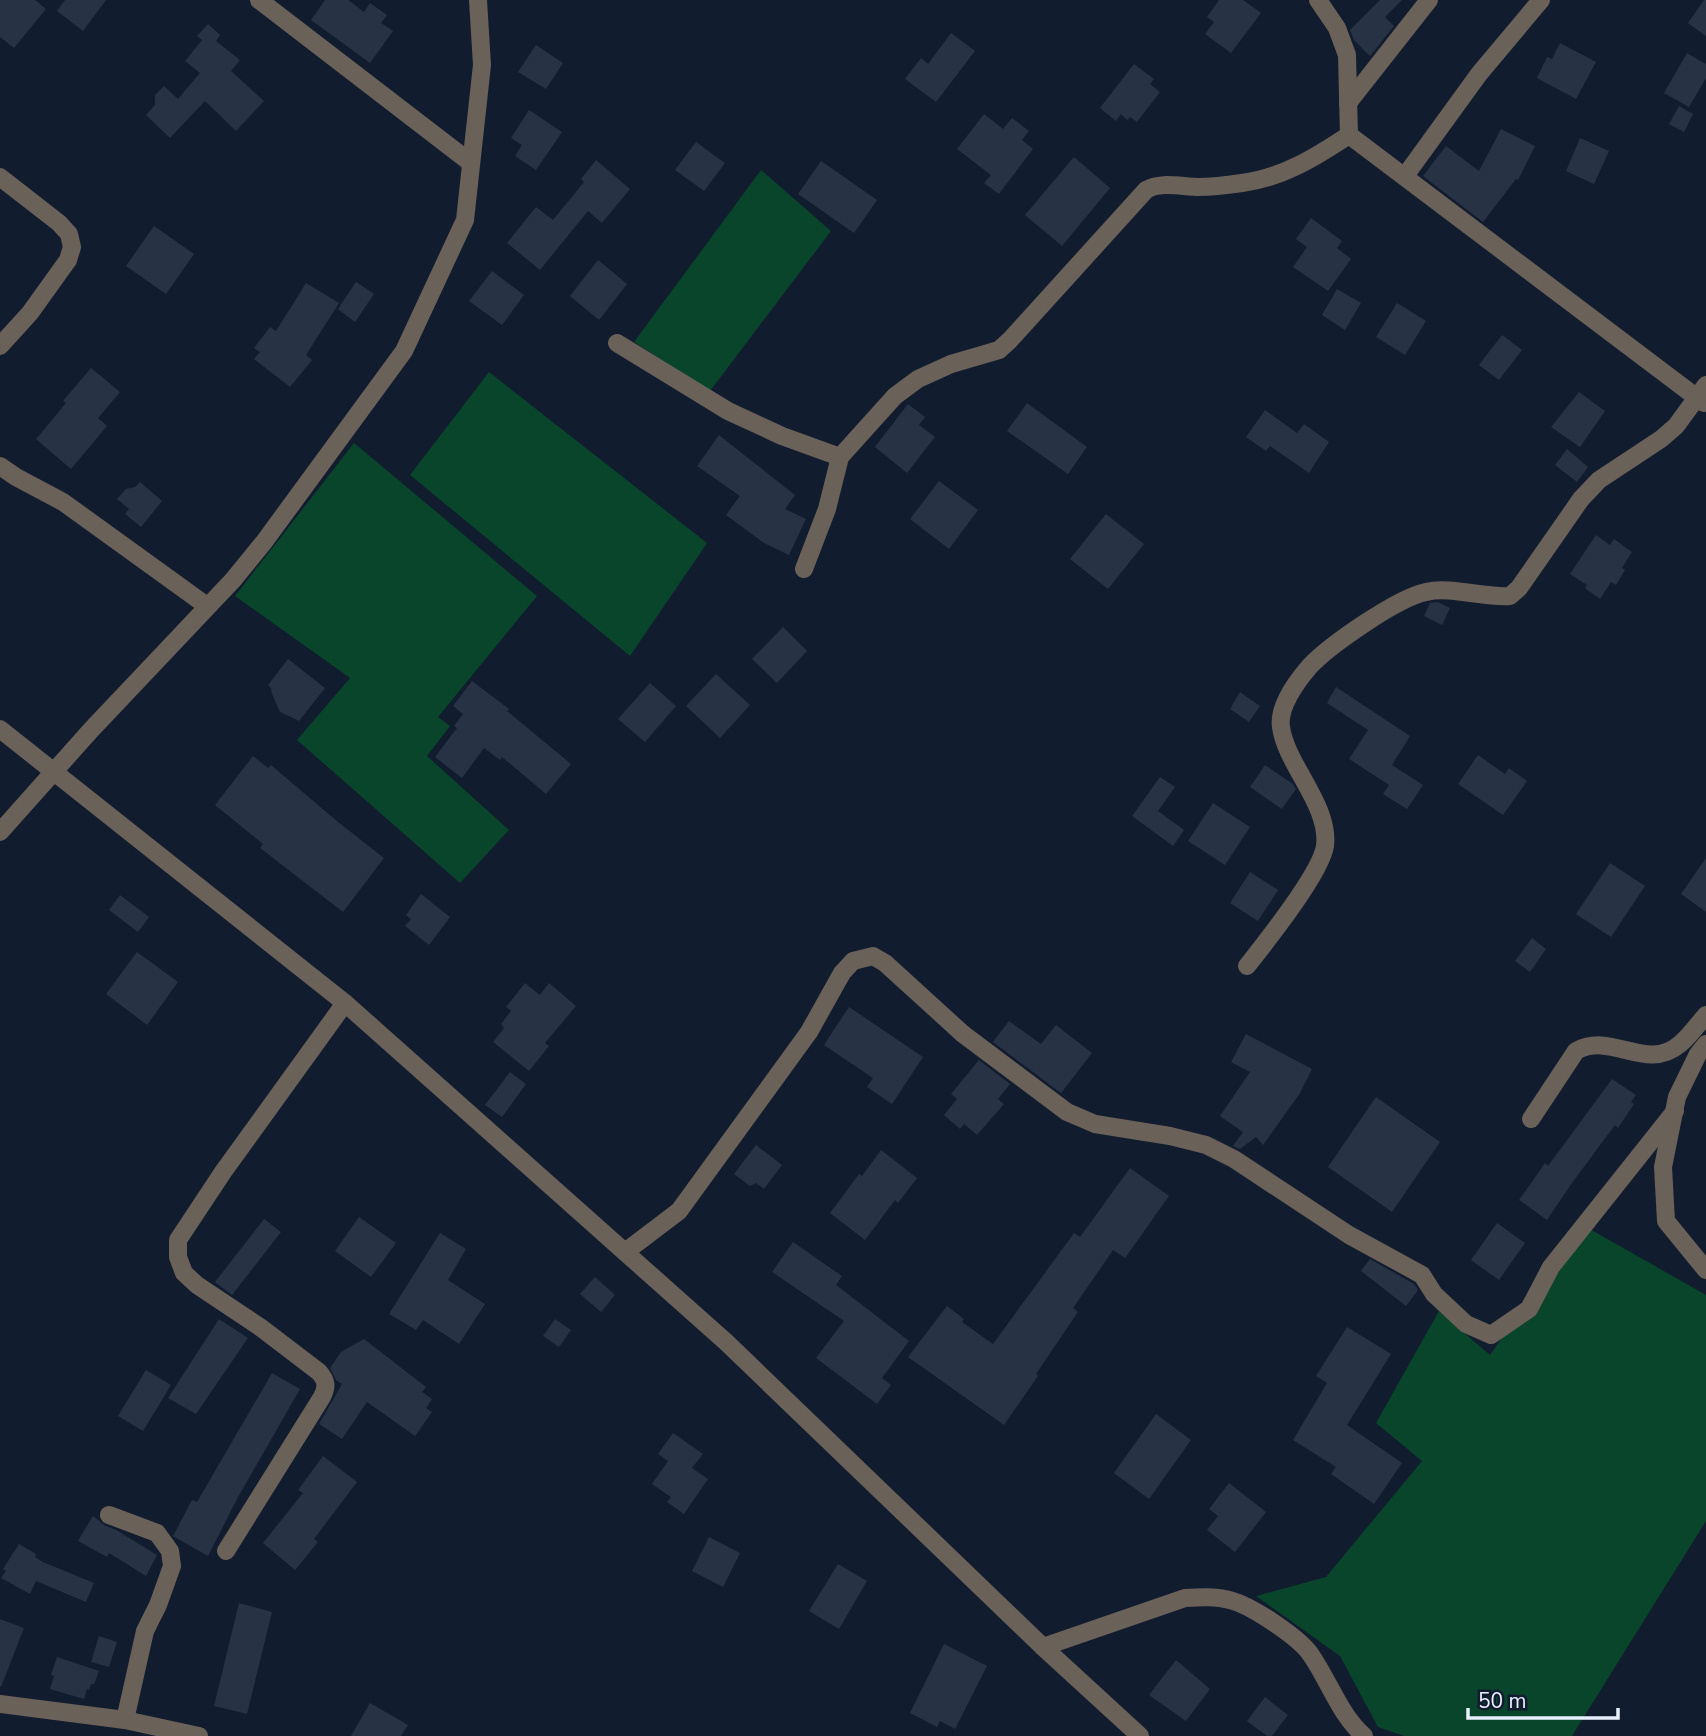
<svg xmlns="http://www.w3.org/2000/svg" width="1706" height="1736" font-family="'Nunito Sans',sans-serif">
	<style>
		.green { fill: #08452b }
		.building { fill: #273245 }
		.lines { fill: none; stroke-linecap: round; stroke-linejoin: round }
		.minor { stroke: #6a6159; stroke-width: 18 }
	</style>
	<rect width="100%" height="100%" fill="#121c2f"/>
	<g class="green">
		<polygon points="761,170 831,231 710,391 634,342"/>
		<polygon points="489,372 707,543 630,656 410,475"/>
		<polygon points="354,443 537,596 438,717 450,726 427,756 509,830 460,883 297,740 350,678 235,596"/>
		<polygon points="1581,1224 1706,1295 1706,1521 1572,1736 1404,1736 1378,1727 1340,1656 1256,1596 1326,1577 1422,1461 1376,1423 1439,1311 1490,1355"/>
	</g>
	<g class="building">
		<polygon points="0,0 35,0 46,9 14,48 0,37"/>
		<polygon points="65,0 106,0 83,31 57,11"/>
		<polygon points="325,0 348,0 364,12 370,3 387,15 381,23 393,31 370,63 311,20"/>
		<polygon points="1219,0 1243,0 1261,13 1231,53 1205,34 1214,22 1207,17"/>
		<polygon points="1380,0 1402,0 1385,17 1394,26 1370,56 1354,40 1350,30"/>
		<polygon points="1704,0 1706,0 1706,36 1688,23"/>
		<polygon points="208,24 220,35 216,41 240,60 231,71 264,101 236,131 205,101 170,138 146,115 155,105 155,95 164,86 178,99 200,73 185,61 202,40 197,36"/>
		<polygon points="951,33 975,51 936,102 905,79 921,58 928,64"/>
		<polygon points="1560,43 1596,62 1576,99 1537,78 1547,57 1552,59"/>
		<polygon points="536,45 563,63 546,89 518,72"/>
		<polygon points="1687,53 1706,64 1706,78 1689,107 1664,93"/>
		<polygon points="1134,64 1154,79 1150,84 1160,92 1137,122 1130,117 1127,120 1121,114 1116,121 1100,108"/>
		<polygon points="1679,106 1693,114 1684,132 1669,124"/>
		<polygon points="529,110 562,132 536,170 515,156 522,145 511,138"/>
		<polygon points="984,114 1003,129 1012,118 1029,131 1022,140 1033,149 999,194 984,183 991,175 957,149"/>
		<polygon points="1501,129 1535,146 1518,180 1516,179 1483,222 1423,176 1446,146 1479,171"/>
		<polygon points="1580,138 1609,151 1594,184 1566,171"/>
		<polygon points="696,142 725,163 704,191 675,170"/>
		<polygon points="1074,157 1110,188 1062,246 1025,215"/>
		<polygon points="596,160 630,189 602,223 588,211 540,270 507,243 536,207 553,220 584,182 581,179"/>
		<polygon points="821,161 877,200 854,233 798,194"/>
		<polygon points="1311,218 1342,241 1337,248 1351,259 1328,291 1293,267 1307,247 1296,239"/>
		<polygon points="154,226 194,254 166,294 126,266"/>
		<polygon points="598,260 627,284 599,320 570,296"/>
		<polygon points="492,271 524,295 502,325 469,301"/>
		<polygon points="356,282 374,294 355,322 338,309"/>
		<polygon points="306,283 339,303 306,355 312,360 290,387 254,359 260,352 254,348 270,327 276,331"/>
		<polygon points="1337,289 1361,303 1345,330 1322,315"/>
		<polygon points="1397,303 1426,321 1405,355 1376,337"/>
		<polygon points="1502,335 1522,350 1499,380 1479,365"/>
		<polygon points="91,368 120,392 98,418 107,426 71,469 36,439 66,403 63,401"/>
		<polygon points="1579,392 1605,411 1580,447 1551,427"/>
		<polygon points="1027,403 1087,447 1068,474 1007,431"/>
		<polygon points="908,404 925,417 919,425 935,437 907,473 875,447"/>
		<polygon points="1265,410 1297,433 1304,424 1329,442 1309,473 1270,446 1266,451 1246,437"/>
		<polygon points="719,435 795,495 785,509 806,519 789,555 764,543 726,515 740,496 697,466"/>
		<polygon points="1567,449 1588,467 1577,482 1555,465"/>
		<polygon points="939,481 978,510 949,549 910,519"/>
		<polygon points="140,482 162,501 141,527 125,514 129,509 117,499 126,489 135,487"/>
		<polygon points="1106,514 1144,544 1108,589 1070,559"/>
		<polygon points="1596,535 1610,545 1614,539 1632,552 1622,568 1625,570 1616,585 1611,582 1600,599 1585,588 1587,585 1570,574"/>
		<polygon points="1438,602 1450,608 1442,625 1424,616 1430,603"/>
		<polygon points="783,627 807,651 777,683 752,659"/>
		<polygon points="288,659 325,688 299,721 280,712 272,694 271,688 268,685"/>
		<polygon points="716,674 750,705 720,738 686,706"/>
		<polygon points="472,681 509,709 507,711 571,764 546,794 502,757 500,760 484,748 462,778 435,757 457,728 454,726 463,714 453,706"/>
		<polygon points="650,683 676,706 645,742 618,719"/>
		<polygon points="1336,687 1410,736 1392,765 1423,785 1407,809 1383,794 1389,785 1349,759 1368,730 1327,703"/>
		<polygon points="1240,692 1260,706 1249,722 1230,709"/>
		<polygon points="1478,755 1505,774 1509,768 1527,781 1503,815 1458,784"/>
		<polygon points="253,756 268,768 271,765 338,822 384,858 343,912 260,848 263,844 215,805"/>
		<polygon points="1265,765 1293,784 1296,789 1282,809 1250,787"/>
		<polygon points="1160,777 1175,787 1158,811 1184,830 1173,846 1132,816"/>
		<polygon points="1213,803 1250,827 1225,865 1188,841"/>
		<polygon points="1706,858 1706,912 1681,894"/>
		<polygon points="1610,863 1645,886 1611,937 1576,914"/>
		<polygon points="1250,872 1278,890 1258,921 1230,903"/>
		<polygon points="421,894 450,917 429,945 405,926 411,919 406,915"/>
		<polygon points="120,895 149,917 138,932 109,910"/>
		<polygon points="1532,938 1546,949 1530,972 1515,961"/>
		<polygon points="137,952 178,982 147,1025 106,994"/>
		<polygon points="525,983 540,995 549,983 576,1006 545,1043 549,1046 529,1071 493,1042 504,1028 501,1024 511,1011 506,1007"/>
		<polygon points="849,1007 923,1057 892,1104 867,1087 873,1078 824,1045"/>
		<polygon points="1009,1021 1041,1044 1056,1025 1092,1053 1061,1093 993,1042"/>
		<polygon points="1246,1034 1312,1069 1300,1093 1263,1145 1256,1137 1240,1149 1233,1146 1243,1132 1220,1116 1250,1072 1231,1062"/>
		<polygon points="979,1060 1010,1084 998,1099 1004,1104 977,1135 964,1124 960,1129 944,1115 957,1099 951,1094"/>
		<polygon points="510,1072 526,1084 502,1117 485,1105"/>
		<polygon points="1612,1079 1636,1095 1631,1102 1634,1104 1618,1128 1615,1125 1572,1183 1547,1220 1519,1200 1545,1163 1548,1166"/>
		<polygon points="1376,1097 1440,1142 1392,1212 1328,1167"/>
		<polygon points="756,1145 782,1165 764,1189 756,1183 750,1186 734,1174"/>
		<polygon points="881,1150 917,1178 898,1203 895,1200 865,1240 830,1213 859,1174 862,1176"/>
		<polygon points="1130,1168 1169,1196 1125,1258 1113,1250 1073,1308 1078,1312 1036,1374 1038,1376 1004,1425 908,1357 947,1306 964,1319 962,1322 993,1344 1074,1233 1080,1237"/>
		<polygon points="359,1217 396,1243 371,1277 335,1251"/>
		<polygon points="264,1219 281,1232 232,1295 215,1282"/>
		<polygon points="1497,1223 1525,1243 1499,1280 1471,1260"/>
		<polygon points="440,1233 466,1249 448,1280 485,1304 459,1344 423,1320 416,1330 389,1314"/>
		<polygon points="793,1242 842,1276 836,1285 909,1341 882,1378 891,1385 877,1404 816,1358 844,1321 772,1272"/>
		<polygon points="1370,1259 1414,1284 1418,1290 1406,1306 1361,1271"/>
		<polygon points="595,1277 615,1295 601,1312 580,1294"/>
		<polygon points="219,1319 248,1338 196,1414 168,1398"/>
		<polygon points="555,1319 571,1330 559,1347 543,1336"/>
		<polygon points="1347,1327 1391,1354 1347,1425 1402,1463 1374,1504 1331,1474 1336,1467 1293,1440 1327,1383 1316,1376"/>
		<polygon points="364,1339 426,1387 422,1392 432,1399 426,1408 432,1412 415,1436 367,1402 342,1439 319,1424 342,1384 336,1380 330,1368 341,1352"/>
		<polygon points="146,1370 171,1385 143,1431 118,1416"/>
		<polygon points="272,1373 300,1389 237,1499 208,1556 173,1536 192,1500 197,1502"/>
		<polygon points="1156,1414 1191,1440 1149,1499 1114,1473"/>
		<polygon points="673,1433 703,1454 692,1468 708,1479 684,1514 667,1502 671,1497 652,1484 668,1461 658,1454"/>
		<polygon points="323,1456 357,1482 314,1539 318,1542 295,1570 263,1543 303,1493 298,1490"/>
		<polygon points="1229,1483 1266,1512 1235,1552 1207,1530 1218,1516 1209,1509"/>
		<polygon points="93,1516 104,1525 116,1530 157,1555 146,1576 109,1553 107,1557 78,1541"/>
		<polygon points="709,1537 740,1553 723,1587 692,1571"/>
		<polygon points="19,1544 36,1554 35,1557 43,1562 94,1583 86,1602 36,1581 30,1594 1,1578 6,1571 3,1569"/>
		<polygon points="838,1564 867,1581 839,1629 809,1611"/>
		<polygon points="239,1603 272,1612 247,1714 214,1706"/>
		<polygon points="0,1619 24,1628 1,1687 0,1686"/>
		<polygon points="99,1636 117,1642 109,1667 91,1662"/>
		<polygon points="944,1644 987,1666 955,1729 940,1721 937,1727 910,1713"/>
		<polygon points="57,1657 99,1671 94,1684 91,1684 89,1690 87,1689 84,1699 50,1689 54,1676 51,1675"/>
		<polygon points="1176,1660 1210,1689 1186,1721 1149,1695"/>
		<polygon points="1265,1697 1288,1715 1272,1736 1267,1736 1247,1721"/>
		<polygon points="370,1703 408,1725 401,1736 351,1736"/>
	</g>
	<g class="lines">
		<g class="minor">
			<polyline points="259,0 471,163"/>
			<polyline points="1318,0 1337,28 1347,55 1349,135 1704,403"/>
			<polyline points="1348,103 1429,0"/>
			<polyline points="1405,176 1479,74 1541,0"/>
			<polyline points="0,177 59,223 69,234 72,247 68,260 30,313 0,346"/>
			<path d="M617 343 728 411 782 436 840 457 895 396 918 379 951 364 999 350 1010 340 1146 190C1161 181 1182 187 1199 187 1213 187 1228 185 1242 183 1282 178 1316 157 1349 135"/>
			<polyline points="0,466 16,477 63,502 207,606"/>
			<polyline points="804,569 827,509 840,457"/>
			<polyline points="0,729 345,1003 726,1342 1043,1647 1140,1736"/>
			<polyline points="0,832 91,730 233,580 264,542 404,351 465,220 482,65 478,0"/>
			<path d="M1247 966C1266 942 1321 873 1325 846 1330 805 1286 765 1281 727 1278 707 1297 681 1310 666 1330 645 1397 598 1426 592 1450 586 1484 598 1510 596L1519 588 1581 499 1599 480 1661 439 1676 426 1706 385"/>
			<polyline points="1706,1044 1698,1054 1677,1097 1663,1167 1666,1221 1706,1270"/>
			<path d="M1531 1119 1576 1051C1612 1031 1646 1073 1680 1044 1690 1036 1698 1024 1706 1015"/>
			<polyline points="625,1252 679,1211 809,1032 842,973 853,961 873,956 885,963 963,1034 1067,1112 1095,1124 1170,1136 1206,1145 1234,1159 1349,1235 1422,1275 1434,1294 1466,1324 1491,1335 1529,1309 1551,1267 1675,1111"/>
			<polyline points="109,1515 157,1533 170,1551 172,1566 158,1605 145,1631 125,1720"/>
			<path d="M226 1551 322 1397C327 1387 327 1381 319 1372L260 1327 197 1285 184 1273 178 1257V1240L223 1172 345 1003"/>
			<path d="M1043 1647 1185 1598C1200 1597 1217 1596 1233 1601 1253 1607 1300 1638 1311 1655 1329 1681 1340 1715 1364 1736"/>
			<polyline points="0,1704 125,1720 199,1736"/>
		</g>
	</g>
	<path d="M1468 1708v10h150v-10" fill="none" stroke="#e8effc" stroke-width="3.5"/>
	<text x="1478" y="1708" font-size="21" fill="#e8effc" stroke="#121c2f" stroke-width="5" paint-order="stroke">50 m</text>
</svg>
